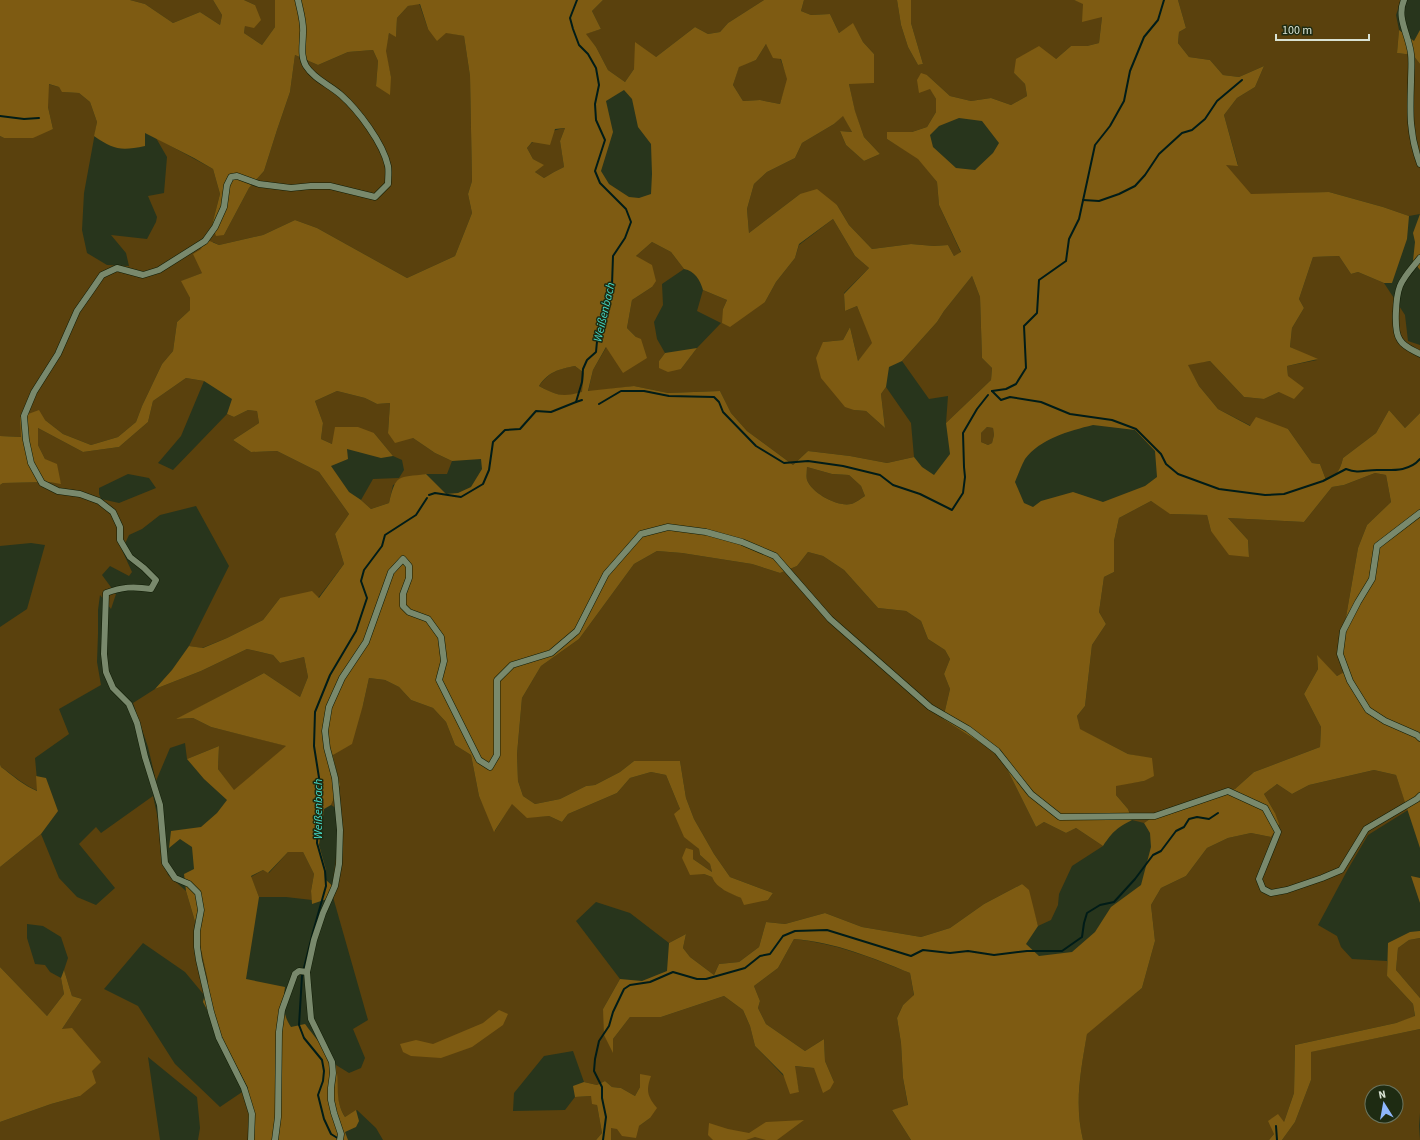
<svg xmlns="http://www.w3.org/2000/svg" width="1420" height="1140" font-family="'Source Sans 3',sans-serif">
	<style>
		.green { fill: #5a410d; fill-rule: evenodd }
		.forest { fill: #7e5b12; fill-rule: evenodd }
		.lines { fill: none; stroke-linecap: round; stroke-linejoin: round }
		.stream { stroke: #001c18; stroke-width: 2 }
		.street-casing { stroke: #101c05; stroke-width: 7 }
		.street { stroke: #79896c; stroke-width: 6 }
		.labels { text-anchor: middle; stroke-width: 3; stroke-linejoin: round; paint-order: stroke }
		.water-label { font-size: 12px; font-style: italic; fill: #44d8c6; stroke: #1e2b12 }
	</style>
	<rect width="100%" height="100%" fill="#28351c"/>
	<g class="green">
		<polygon points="130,0 213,0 222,15 220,25 200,12 173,23 145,4"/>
		<polygon points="244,0 275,0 275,27 262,45 244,33 245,26 255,5"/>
		<polygon points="603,0 764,0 728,23 720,32 708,34 695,27 656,57 634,69 625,82 608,70 596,47 585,34 601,29 592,11"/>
		<polygon points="804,0 897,0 901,25 908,47 918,65 923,64 911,23 911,0 1074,0 1083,3 1102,17 1099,43 1087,46 1071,46 1056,59 1014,73 1025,84 1027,96 1011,105 991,98 971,101 950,96 927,75 930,88 936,99 936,112 927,127 912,132 887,132 887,139 918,158 937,182 939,205 961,253 954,256 948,245 934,246 911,244 872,249 849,225 837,205 800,194 749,233 747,209 754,184 767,172 795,158 802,143 834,124 843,115 852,132 840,131 846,145 864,161 880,154 864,137 855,112 849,84 874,54 863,42 853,24 839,33 830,14 811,15 801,11"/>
		<polygon points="1178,0 1401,0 1396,15 1399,30 1397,53 1413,55 1420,64 1420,214 1409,216 1383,207 1329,192 1251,195 1225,165 1238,165 1224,115 1237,98 1255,87 1264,66 1239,77 1223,75 1210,60 1189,57 1178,43 1179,32 1186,28"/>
		<polygon points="419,3 428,29 464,36 470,76 472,181 468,194 472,213 455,256 407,278 317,228 295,220 263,235 219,245 213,242 202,273 182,281 190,298 190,310 177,322 173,351 162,364 142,406 136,422 118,437 91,445 63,434 45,420 21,437 0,436 0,136 4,138 53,129 48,107 48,84 59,87 63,92 79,93 90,102 97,122 84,193 82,230 87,253 107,265 129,266 126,253 111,235 147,239 156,222 157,217 148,196 164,193 167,157 156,138 213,169 220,194 212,225 224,235 249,188 264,171 277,130 290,92 295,55 318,65 348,52 373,50 378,61 376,86 391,77 385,51 389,33 396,36 397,18 408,6"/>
		<polygon points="766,44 780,58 788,79 780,104 760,100 743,101 733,85 739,66 756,60"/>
		<path d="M565 128 560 141 564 167 554 172 544 178 535 172 543 165 533 159 527 148C536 137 551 130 565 128Z"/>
		<polygon points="833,219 855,256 869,268 844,293 845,311 857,306 873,343 858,361 850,327 843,340 823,342 854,410 866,411 885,428 881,394 886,387 911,423 914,457 887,463 850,456 808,451 793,465 747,431 731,413 720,391 668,393 634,386 588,392 593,370 607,346 636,337 627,328 632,300 652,287 636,256 652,242 671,252 684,269 662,284 663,305 654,322 657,339 665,353 659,361 681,369 697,348 721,323 697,311 703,290 727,300 723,309 765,302 776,282 795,258 799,245"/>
		<path d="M1339 256 1351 274 1358 272 1384 283 1405 315 1408 341 1420 345V413L1405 428 1389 410 1376 433 1343 458C1340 471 1337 474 1326 480L1320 464 1312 463 1288 429 1251 426 1218 409 1199 386 1187 364 1210 361 1244 397 1264 399 1279 392 1288 376 1287 366 1317 360 1290 347 1292 328 1304 308 1299 299 1313 257Z"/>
		<polygon points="972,276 980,297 982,358 992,368 991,380 946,423 948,396 929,399 902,361 937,322 944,311"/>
		<path d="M575 366 584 373 583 393C561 397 558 396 539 386 549 372 558 369 575 366Z"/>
		<path d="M186 378 204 381 181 436 158 463 173 470 227 414 234 417 248 410 257 411 259 423 233 440 251 452 277 451 319 472 349 514 335 534 344 564 318 598H280L263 620 227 638 202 648 189 646 229 566 196 506 160 515 142 529 129 535 122 550 132 572 129 576 110 566 102 575 116 594 111 609 100 595 98 610V634L97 662 101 685 59 709 69 734 35 758 38 791C25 786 13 775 1 767L0 764V627L27 609 45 545 31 543 0 546V485L3 483 49 482 61 483 45 459 38 445V428L83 452 119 447 148 422 153 401ZM128 474 149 478 156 488 119 503 101 499 99 494V488Z"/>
		<polygon points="337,391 365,398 377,404 390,403 388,432 413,438 435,453 452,461 447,474 426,474 393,485 389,503 371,509 361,500 373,479 399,478 404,470 402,460 393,456 374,433 332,444 321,439 323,423 315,401"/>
		<polygon points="987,427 993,428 994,435 992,443 988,445 981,442 981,433"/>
		<path d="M807 467 832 474 849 475 861 486 865 496C861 498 856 503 851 504 837 507 812 493 807 480 806 476 807 471 807 467Z"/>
		<polygon points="1375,473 1386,475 1391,502 1367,525 1358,548 1346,617 1341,629 1344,672 1337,676 1317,656 1318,669 1304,694 1321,727 1320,747 1254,772 1235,789 1214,794 1160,812 1144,823 1132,820 1128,809 1116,795 1116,785 1144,781 1152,759 1128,754 1079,729 1077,716 1085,706 1092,645 1106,624 1099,612 1104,577 1114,572 1114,541 1119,518 1151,501 1171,514 1207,515 1211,531 1249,557 1248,540 1228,518 1304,522 1332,487 1344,485"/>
		<path d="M657 551 682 553 752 564 780 573 797 566 808 552 823 556 844 570 878 608 906 611 921 621 928 639 945 650 950 659 944 674 950 689 943 719 990 749 1005 765 1036 827 1044 822 1066 833 1076 828 1103 846 1072 866 1059 894 1058 905 1051 920 1038 926 1034 912 1022 884 984 904 950 928 921 937 862 927 825 913 785 924 766 922 759 947 739 962 719 964 714 975 690 957 683 948 686 934 669 943 630 913 596 902 576 921 620 979 603 1009 613 1051V1039L630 1017H661L724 996 743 1010 750 1026 755 1046 799 1092 794 1066 814 1068 834 1082 825 1061 824 1039 805 1051 766 1024 758 1008 760 1001 754 986 778 968 794 939C835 943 873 958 910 973L914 996 903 1005 897 1018 901 1043 903 1078 908 1106 892 1110 911 1140H611V1128L639 1126 650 1118C650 1099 649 1091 640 1074V1087L635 1096 621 1088 612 1087 605 1081 597 1085 584 1082 573 1051 544 1056 514 1093 513 1111 565 1110 575 1097 591 1096 597 1105 602 1133 596 1140H383L376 1128 357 1110 345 1117C335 1101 337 1083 336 1065L349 1073 361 1068 365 1058 353 1029 368 1020 333 897 332 885 338 844 336 808 331 805 340 785 333 755 363 705 369 678 385 680 399 687 411 700 433 708 446 722 455 745 471 755 479 796 495 831 512 803 527 817 549 816 562 822 568 814 617 793 630 778 651 772 666 775 680 809 684 836 699 849 700 855 710 864 712 872 693 859 682 858 704 874 712 877 721 888 741 898 768 900 773 893 730 877 714 854 694 819 686 798 680 761H634L620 772 595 785 586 786 560 799 535 804 523 796 518 781 517 754 522 698 541 666 579 639 634 564Z"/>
		<polygon points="247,649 273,655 280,663 304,657 308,677 300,697 264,673 177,719 193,718 211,727 287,746 234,791 218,769 219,746 187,759 185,743 170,748 156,781 148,747 133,703 155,689 201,671"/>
		<path d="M1374 770 1396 775 1408 810 1368 835 1348 869 1318 925 1337 936 1341 947 1352 959 1387 961V976L1413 1004 1415 1017 1396 1023 1295 1045 1294 1093 1284 1122 1269 1140H1083C1074 1103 1081 1070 1087 1033L1142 988 1155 941 1151 905 1161 888 1186 876 1207 848 1228 838 1251 833 1271 837 1275 813 1264 794 1277 784 1292 794 1309 785Z"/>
		<polygon points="153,796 158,819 162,856 168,875 186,891 194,918 208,981 205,996 185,972 143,943 104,989 138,1006 175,1064 220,1107 248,1088 248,1140 198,1140 200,1128 197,1097 148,1057 160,1140 0,1140 0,1122 51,1104 80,1096 62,1029 82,999 72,996 64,970 68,958 61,937 43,926 27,924 27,938 35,964 45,965 50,972 61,978 64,994 47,1016 0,967 0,867 41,834 59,878 77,897 96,905 115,888 79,844 96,827 101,833"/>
		<polygon points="288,852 303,852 314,874 311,891 312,900 286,897 259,897 251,877 263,870 269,873"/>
		<polygon points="1420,938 1420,998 1396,970 1398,948 1409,940"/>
		<path d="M1420 1029V1113L1419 1126 1420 1140H1282L1295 1122 1311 1080 1310 1052ZM1372 1092H1396V1116H1372Z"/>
	</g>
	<g class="forest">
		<path d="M0 0H130L145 4 173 23 200 12 220 25 222 15 213 0H244L255 5 261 20 254 28 245 26 244 33 262 45 275 27V0H603L592 11 601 29 586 34 596 47 608 70 625 82 634 69 635 42 656 57 695 27 708 34 720 32 728 23 764 0H804L801 11 811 15 830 14 839 33 853 23 863 42 874 54V83L849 84 855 111 864 137 880 154 864 161 846 145 840 131 852 132 843 116 834 124 802 143 795 158 767 172 754 184 747 209 749 233 800 194 817 189 837 205 849 225 872 249 911 244 934 246 948 245 954 256 961 252 939 205 937 182 918 159 887 139V132H912L927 127 936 112V99L930 89 919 93 917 80 921 73 927 75 950 96 971 101 991 98 1011 105 1027 96 1025 84 1014 73 1016 59 1039 46 1056 59 1071 46H1087L1099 43 1102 17 1082 22 1083 4 1074 0H1178L1186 28 1179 32 1178 43 1189 57 1210 60 1223 75 1239 77 1264 66 1255 87 1237 98 1224 115 1238 166 1226 165 1251 194 1329 192 1383 207 1409 216 1407 239 1392 283H1384L1358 272 1351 274 1339 256 1313 257 1299 299 1304 308 1292 328 1290 347 1318 359 1287 366 1288 376 1304 388 1294 399 1279 392 1264 399 1244 397 1210 361 1188 365 1199 386 1218 409 1250 426 1256 417 1288 429 1312 463 1320 464 1326 480C1337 474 1340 471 1343 458L1376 433 1389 410 1405 428 1420 413V848L1396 775 1374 770 1309 785 1292 794 1277 784 1264 794 1275 813 1279 824 1271 837 1251 833 1228 838 1207 848 1186 876 1161 888 1151 905 1155 941 1142 988 1087 1034C1081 1070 1074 1103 1083 1140H911L892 1110 908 1105 903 1078 901 1043 897 1018 903 1005 914 995 910 973C873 958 835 942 794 939L778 968 754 986 760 1001 758 1008 766 1024 805 1051 824 1039 825 1061 834 1082 830 1089 823 1093 814 1068 795 1066 799 1092 790 1094 783 1074 755 1046 750 1026 743 1010 724 996 661 1017H630L613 1039V1053L604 1035 603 1009 620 979 642 981 667 971 669 943 686 934 683 948 690 957 714 975 719 964 739 962 759 947 766 922 785 924 825 913 862 927 921 937 950 928 984 904 1022 884 1029 890 1038 926 1026 944 1039 956 1072 952 1095 932 1111 907 1141 885 1151 847 1150 833 1144 823 1160 812 1214 794 1235 789 1254 772 1320 747 1321 727 1304 694 1318 669 1317 655 1337 676 1344 672 1338 643 1341 629 1346 617 1358 548 1367 525 1391 502 1386 475 1375 473 1344 485 1332 487 1304 522 1228 518 1248 540 1249 557 1229 555 1211 531 1207 515 1170 514 1151 501 1119 518 1114 541V572L1104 577 1099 612 1106 624 1092 645 1085 706 1077 716 1080 729 1128 754 1152 758 1154 776 1144 781 1116 786V795L1128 809 1132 820C1117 828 1113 831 1103 846L1076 828 1066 833 1044 822 1036 827 1005 765 990 749 943 719 950 689 944 674 950 659 945 650 928 639 921 621 906 611 878 608 844 570 823 556 808 552 797 566 780 573 752 564 682 553 657 551 634 564 579 639 541 666 522 698 517 754 518 781 523 796 535 804 560 799 586 786 595 785 620 772 634 761H680L686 798 694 819 714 854 730 877 773 893 768 900 744 905 741 898C730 893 717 889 712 877L704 874 690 875 682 858 686 848 693 850V859L712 872 710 864 700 855 699 849 684 837 674 814 680 809 666 775 651 772 630 778 617 793 568 814 562 822 549 816 527 818 512 804 494 832 479 796 471 755 455 745 446 722 433 708 411 700 399 687 385 680 369 678 363 705 352 744 333 755 340 785 331 805 324 809 319 845 326 870V880L337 890 333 897 312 904 311 891 314 874 303 852H288L268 873 263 870 251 876 259 897 246 979 285 987C283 1001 282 1014 291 1027L305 1024C310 1031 336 1063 336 1066 340 1085 334 1099 345 1117L356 1110 359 1121 356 1127 345 1132 348 1140H248V1088L203 1002 208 981 194 918 186 891 184 874 194 869 192 847 180 839 169 848 171 831 201 827 217 813 227 800 204 779 187 759 219 746 218 769 234 790 286 746 211 727 193 718 176 719 264 673 300 697 308 677 304 657 280 663 273 655 247 649 201 671 155 689 172 670 189 646 203 648 227 638 263 620 280 598 312 591 319 598 344 564 335 534 349 514 319 472 277 451 251 452 233 440 259 423 257 411 248 410 234 417 227 414 232 399 204 381 186 378 153 401 148 422 119 447 83 452 38 428V445L45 459 57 464 61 484 49 482 3 483 0 485V436L21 437 20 417 39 410 45 420 63 434 91 445 118 437 136 422 142 406 162 364 173 351 177 322 190 310V298L181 281 202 273 193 254 201 249 205 239 219 245 263 235 295 220 317 228 407 278 455 256 472 213 468 194 472 181 470 76 464 36 446 33 437 41 428 29 420 4 408 6 397 18 396 37 389 33 386 51 391 77 390 95 376 86 378 61 373 50 348 52 318 65 295 55 290 92 277 130 264 171 249 188 224 235 216 236 212 225 220 194 213 169 194 158 145 133V146C121 151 114 150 94 136L97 122 90 102 79 93 62 92 59 87 49 84 48 107 53 129 33 138H4L0 136ZM766 44 773 58 781 59 787 79 780 104 760 100 743 101 733 85 739 67 756 60ZM624 90 632 99 638 127 651 144 652 174 651 194 639 198 629 197 609 184 601 171 613 132 606 101ZM959 118 982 121 999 143 993 153 975 170 956 168 933 147 930 135 939 126ZM565 128 560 141 564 167 554 172 544 178 535 172 544 165 533 159 527 148 532 142 550 145 555 129ZM833 219 855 256 869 268 844 294 845 311 857 306 872 343 858 361 850 327 843 340 823 342 816 358 821 378 845 407 854 410 866 411 885 428 881 394 886 387 889 367 902 361 937 322 944 311 972 276 980 297 982 358 992 368 991 380 946 423 950 454 934 475 922 467 914 457 887 463 850 456 808 451 793 465 747 431 731 413 720 391 668 393 634 386 588 391 593 370 606 347 623 373 647 358 641 339 636 337 627 328 632 300 652 287 656 281 652 265 636 256 652 242 671 252 684 269C695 271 700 280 703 290L727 300 723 309 722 323 730 327 765 302 776 282 795 258 799 244ZM575 366 584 373 582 392C562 397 558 396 539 386 548 372 559 369 575 366ZM337 391 365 398 377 404 390 403 388 433 395 443 413 438 435 453 452 461 481 459 482 469 471 487 458 493 446 494 426 474C398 478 396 473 389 503L371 509 361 500 349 492 331 466 348 459 347 449 381 458 393 456 374 433 358 427H335L332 444 321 439 323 423 315 401ZM1093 425 1135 430 1155 451 1157 477 1145 486 1103 502 1073 492 1041 501 1033 507 1024 503 1015 482C1018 475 1021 466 1025 459 1040 439 1069 431 1093 425ZM987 427 993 428 994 435 992 443 988 445 981 442V433ZM807 467 832 474 849 475 861 486 865 496C861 498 856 503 851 504 837 507 812 493 807 480 806 476 807 471 807 467Z"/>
		<polygon points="897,0 911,0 911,23 923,64 918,65 908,47 901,25"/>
		<polygon points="1399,30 1414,41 1420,30 1420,64 1413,55 1397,53"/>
		<polygon points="1420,214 1420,270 1413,261 1415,242 1413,233"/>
		<polygon points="697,348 681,369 668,372 659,368 659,361 665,353"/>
		<path d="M0 764 1 767C12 775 24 786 37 791L36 776 46 778 58 811 41 834 0 867Z"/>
		<polygon points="1411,876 1420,878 1420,903"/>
		<polygon points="1420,931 1420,938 1409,940 1398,948 1396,970 1420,998 1420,1029 1311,1052 1311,1080 1295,1122 1282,1140 1269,1140 1274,1134 1268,1121 1278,1114 1284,1122 1294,1093 1295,1045 1396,1023 1415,1016 1413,1004 1387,976 1388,943 1410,932"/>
		<polygon points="0,967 47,1016 64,994 61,978 64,970 72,996 82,999 62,1029 72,1028 101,1062 92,1071 96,1083 80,1096 51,1104 0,1122"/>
		<polygon points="499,1010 508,1014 503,1025 472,1047 441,1058 411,1056 403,1052 400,1044 416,1040 433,1044 483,1023"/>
		<path d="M640 1074 651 1076C646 1090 647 1096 657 1108L650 1118 639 1126 636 1138 622 1136 617 1129 611 1128V1140H596L602 1133 597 1105 592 1104 591 1096 575 1097 573 1086 584 1082 597 1085 605 1081 612 1087 621 1088 635 1096 640 1087Z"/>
		<polygon points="804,1120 777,1140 766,1140 755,1137 746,1140 713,1140 708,1135 709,1123 728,1129 749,1133 766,1122"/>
	</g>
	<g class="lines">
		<g class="stream">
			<polyline points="0,116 24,119 39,118"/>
			<polyline points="1083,200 1099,201 1119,194 1135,186 1145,175 1159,154 1182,133 1192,130 1205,119 1217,101 1242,80"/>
			<path d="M992 391 1001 400 1010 397 1041 402 1070 414 1112 420 1136 429 1161 454 1166 464 1178 474 1219 489 1265 495 1284 494 1323 481 1346 469C1359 474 1364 470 1377 470 1392 470 1409 472 1420 459"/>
			<polyline points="992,391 1006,389 1016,384 1026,368 1024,326 1037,313 1039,280 1066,261 1069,239 1079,219 1095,145 1110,126 1124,101 1130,71 1144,37 1158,20 1164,0"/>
			<polyline points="576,402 582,400"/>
			<polyline points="599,404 621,391 644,391 669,396 714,397 719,402 723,412 756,446 784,463 808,461 843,466 880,475 893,485 920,494 952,510 963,493 965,477 964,467 963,433 977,409 988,395"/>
			<polyline points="429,495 435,493 461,497 483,484 489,470 493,442 505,430 520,429 536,411 551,412 576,402 582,382 583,369 587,360 596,352 598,331 612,285 613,256 625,238 631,222 626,209 600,183 595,171 605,140 596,120 595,104 599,85 596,68 588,54 579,45 573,29 570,18 577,0"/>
			<polyline points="1276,1126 1277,1140"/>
			<polyline points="339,1139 331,1134 324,1119 318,1095 323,1081 324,1071 322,1060 304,1038 299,1025 302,976 313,932 326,886 325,871 317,843 320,784 314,746 315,712 330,675 356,631 367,598 361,581 364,570 382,546 385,535 416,515 427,498"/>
			<polyline points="603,1140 606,1117 602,1098 602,1087 594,1071 595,1059 599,1041 609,1026 613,1012 624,989 630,985 650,982 673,972 697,979 706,979 745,968 760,956 770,954 783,936 795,931 827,930 911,956 923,950 950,953 968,951 994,955 1027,951 1062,951 1082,937 1084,923 1087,913 1100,905 1114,902 1135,879 1153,855 1161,851 1176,831 1184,827 1189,819 1197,817 1209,819 1218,813"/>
		</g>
		<g class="street-casing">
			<g id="street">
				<path d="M1404 0C1396 18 1409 35 1411 54 1412 63 1411 72 1411 82 1410 112 1409 134 1420 164"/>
				<path d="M1420 258C1413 267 1404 276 1400 286 1396 296 1393 331 1400 340 1404 347 1413 350 1420 354"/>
				<polyline points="1420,513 1377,546 1372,579 1358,602 1343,631 1340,654 1350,681 1368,710 1385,721 1417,735 1420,738"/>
				<path d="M251 1140 252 1114 244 1088 219 1038 211 1012 199 960 197 947V931L201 910 198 893 189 884 175 878 165 863 160 805 145 757 137 723 129 704 113 688 106 672 104 654 106 593C122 587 133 586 151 589L156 580 144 568 130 557 120 540V527L113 512 99 501 80 494 58 491 42 483 31 463 26 440 24 416 34 392 58 354 77 311 91 291 102 275 117 268 143 275 159 270 205 241 215 227 224 207 227 185 231 177 237 176 259 184 291 188 311 186H330L375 197 388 184C388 178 389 171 388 166 383 143 358 110 341 95 330 85 314 79 306 66 300 56 303 44 303 33 304 22 300 10 298 0"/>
				<polyline points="275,1140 278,1117 279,1032 282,1010 295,974 299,971 307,972"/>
				<polyline points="340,1140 341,1134 334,1113 331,1100 331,1088 333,1073 332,1062 311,1019 308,985 307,972 314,940 323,913 335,886 339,864 340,830 335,778 327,748 325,731 329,707 342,678 366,642 391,572 403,559 409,566 409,578 403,594 403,606 409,612 428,619 441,637 444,661 439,680 479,760 490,767 497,755 497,680 512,665 551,653 577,631 606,574 641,534 668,527 706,532 742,542 775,556 830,619 930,707 968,729 997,751 1031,794 1060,817 1155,816 1228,791 1265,808 1278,832 1259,879 1263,889 1271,893 1287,890 1322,878 1341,870 1366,829 1417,799 1420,796"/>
			</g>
		</g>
		<use href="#street" class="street"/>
	</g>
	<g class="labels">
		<g class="water-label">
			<text transform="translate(604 312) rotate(-77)" y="4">Weißenbach</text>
			<text transform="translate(318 809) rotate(-90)" y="4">Weißenbach</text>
		</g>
	</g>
	<g transform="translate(1384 1104) rotate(349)"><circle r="19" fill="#1e2b12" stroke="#69745f"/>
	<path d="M0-3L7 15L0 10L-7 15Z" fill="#8fb8fd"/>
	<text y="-6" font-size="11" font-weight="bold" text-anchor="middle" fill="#d9e2d3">N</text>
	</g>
	<path d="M1276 34v6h93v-6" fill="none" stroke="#d9e2d3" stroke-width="2"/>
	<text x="1282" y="34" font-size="12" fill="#d9e2d3" stroke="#1e2b12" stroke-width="3" paint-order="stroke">100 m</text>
</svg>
